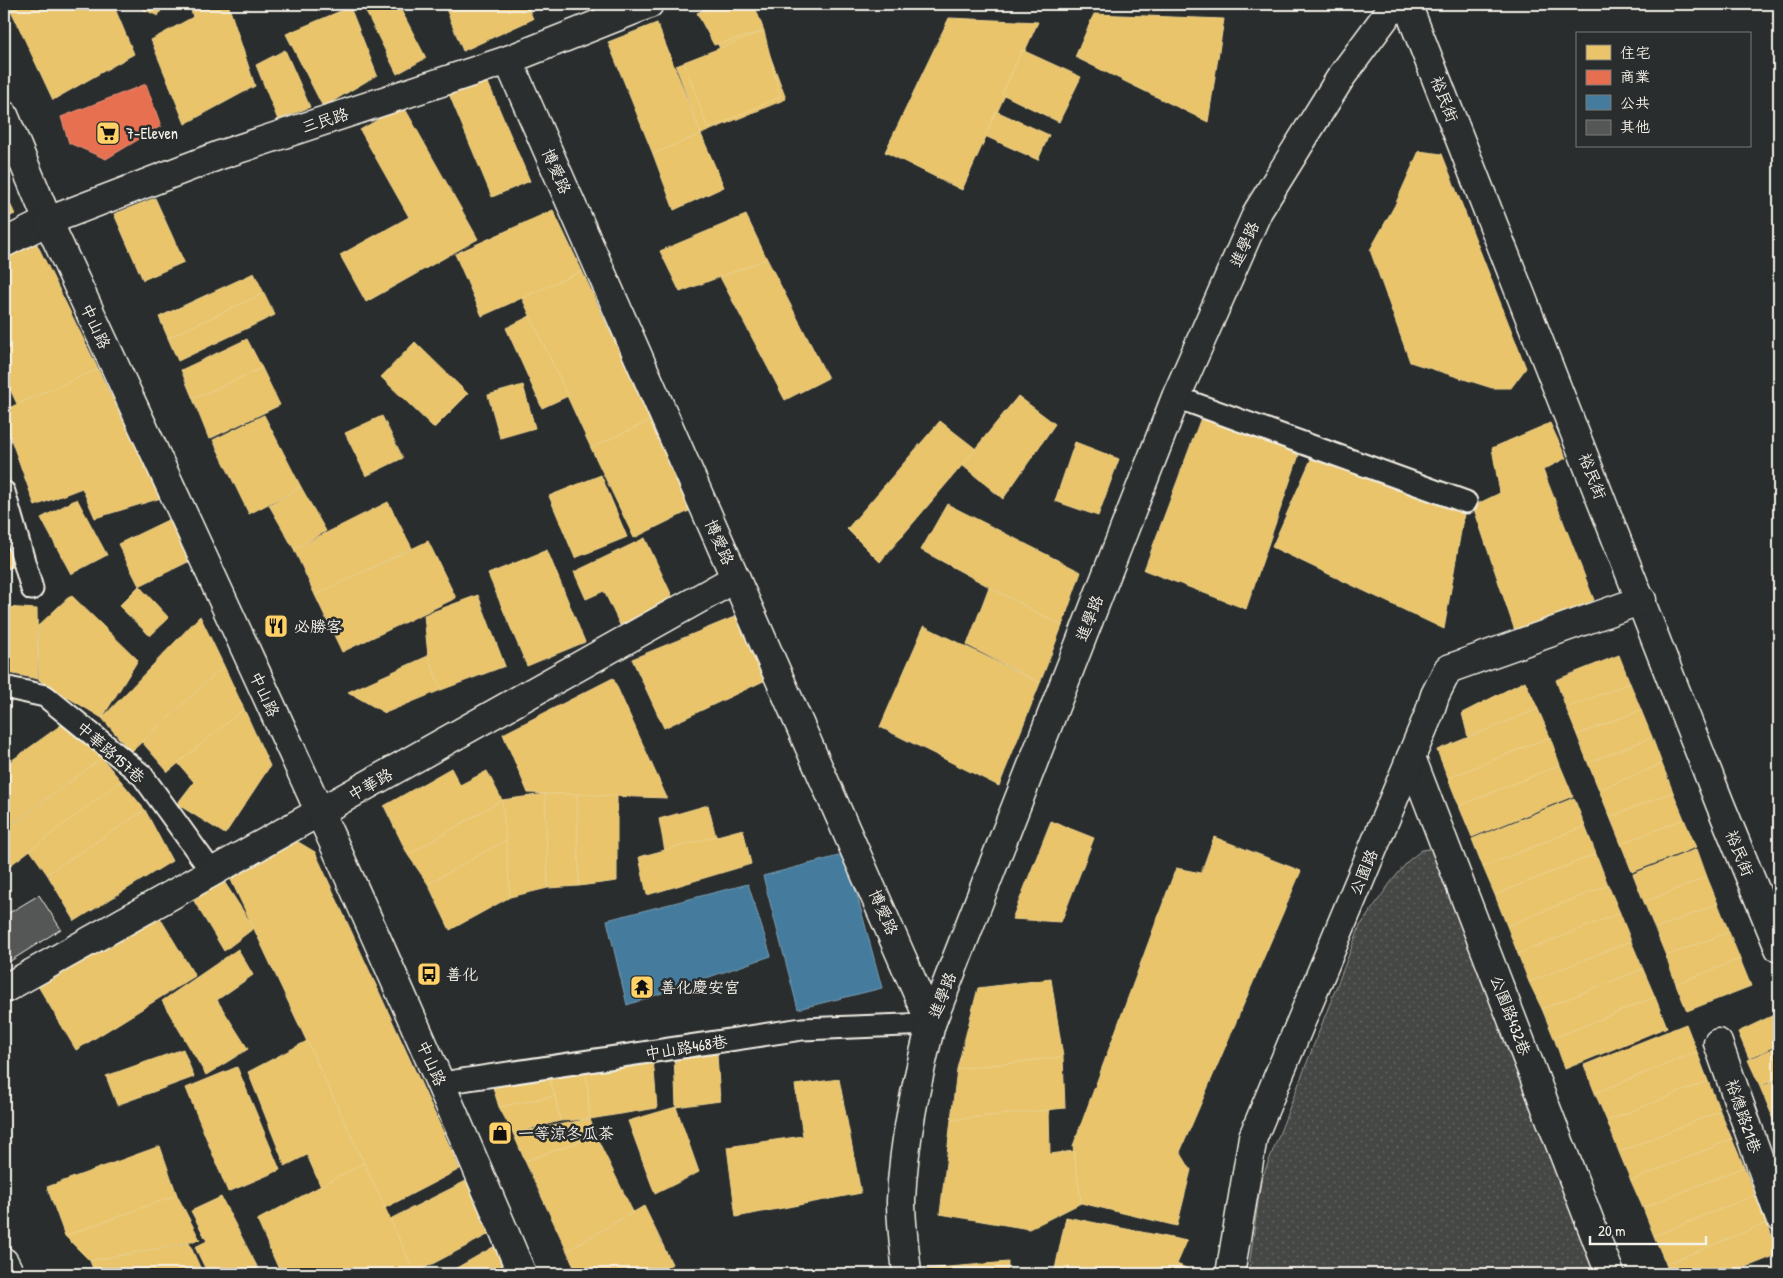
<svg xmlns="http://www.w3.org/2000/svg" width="1783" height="1278" font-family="'Patrick Hand','LXGW WenKai TC',sans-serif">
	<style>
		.grass { fill: url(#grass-dots); stroke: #9c9c96 }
		.homes { fill: #e9c46a; stroke: #ecd290 }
		.shops { fill: #e76f51; stroke: #eb967e }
		.public { fill: #457b9d; stroke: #7a9eb4 }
		.building { fill: #555756; stroke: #f4f1e8 }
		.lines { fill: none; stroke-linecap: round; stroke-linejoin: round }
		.service-casing { stroke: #f4f1e8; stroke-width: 25 }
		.minor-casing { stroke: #f4f1e8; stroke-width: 31 }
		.primary-casing { stroke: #f4f1e8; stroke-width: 31 }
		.service { stroke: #2a2d2e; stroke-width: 21 }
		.minor { stroke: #2a2d2e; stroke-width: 28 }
		.primary { stroke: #2a2d2e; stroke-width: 28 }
		.labels { text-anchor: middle; stroke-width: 5; stroke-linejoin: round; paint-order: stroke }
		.street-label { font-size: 16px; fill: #f4f1e8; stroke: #2a2d2e }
		.poi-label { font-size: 16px; fill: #f4f1e8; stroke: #2a2d2e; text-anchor: start }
	</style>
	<defs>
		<pattern id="grass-dots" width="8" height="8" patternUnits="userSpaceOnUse" patternTransform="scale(1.25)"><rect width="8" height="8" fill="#444645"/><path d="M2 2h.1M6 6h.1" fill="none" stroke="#606160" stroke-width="1.8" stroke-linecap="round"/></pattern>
	</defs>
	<rect width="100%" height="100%" fill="#2a2d2e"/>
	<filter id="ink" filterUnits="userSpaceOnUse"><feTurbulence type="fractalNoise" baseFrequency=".02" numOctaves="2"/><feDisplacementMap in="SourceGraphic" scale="10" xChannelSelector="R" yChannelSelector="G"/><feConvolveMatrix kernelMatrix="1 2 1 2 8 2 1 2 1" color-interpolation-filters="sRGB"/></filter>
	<g filter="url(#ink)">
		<polygon class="grass" points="1436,848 1450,859 1624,1274 1248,1274 1261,1181 1360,926 1391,882 1409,860 1422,850"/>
		<g class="homes">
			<polygon points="8,4 113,4 134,54 53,100"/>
			<polygon points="132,4 164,4 158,16"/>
			<polygon points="189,4 228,4 255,86 185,124 151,40 193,17"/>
			<polygon points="244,4 256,4 246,8"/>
			<polygon points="362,4 398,4 426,58 397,74"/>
			<polygon points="444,4 527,4 533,19 463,51"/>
			<polygon points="711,4 751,4 786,99 701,134 676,66 720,49 702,8"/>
			<polygon points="715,4 754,4 764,31 714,45 697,13"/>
			<polygon points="350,7 377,75 323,107 286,34"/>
			<polygon points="1094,14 1224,19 1208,122 1075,57"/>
			<polygon points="949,18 1038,22 962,190 885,152"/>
			<polygon points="657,23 701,134 653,154 608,42"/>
			<polygon points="764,31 780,97 708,129 684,62"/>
			<polygon points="285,50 310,107 278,120 256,65"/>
			<polygon points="1022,50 1081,77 1059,122 1002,94"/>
			<polygon points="486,78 530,181 492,197 449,94"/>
			<polygon points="403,105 478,239 366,302 340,255 409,217 360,130"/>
			<polygon points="996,111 1049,135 1038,160 985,136"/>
			<polygon points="701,134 724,187 674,210 653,154"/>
			<polygon points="1419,151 1442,154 1526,368 1511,388 1492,388 1410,362 1370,250 1395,205"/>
			<polygon points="4,192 15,214 4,219"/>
			<polygon points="155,198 184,262 143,280 114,214"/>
			<polygon points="553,210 582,271 482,316 455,254"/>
			<polygon points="746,215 767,259 680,292 660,251"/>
			<polygon points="34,238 98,369 17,404 4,376 4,252"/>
			<polygon points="767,259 828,378 785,400 720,277"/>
			<polygon points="582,271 651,420 591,448 522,298"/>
			<polygon points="254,273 264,293 168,338 159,317"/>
			<polygon points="264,293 275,315 178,361 168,338"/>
			<polygon points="530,316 568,396 542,408 506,328"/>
			<polygon points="247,339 262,368 193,399 181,370"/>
			<polygon points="415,342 468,394 434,428 381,377"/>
			<polygon points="262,368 280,405 209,439 193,399"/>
			<polygon points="98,369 161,498 95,518 82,488 35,506 4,420 4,410"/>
			<polygon points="523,385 535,428 500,438 488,395"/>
			<polygon points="1018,396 1055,424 1003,499 962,465"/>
			<polygon points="1205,407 1299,455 1246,609 1144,570"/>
			<polygon points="264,415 301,487 249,514 213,440"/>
			<polygon points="382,416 403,458 366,476 345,433"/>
			<polygon points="651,420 693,509 634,538 591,448"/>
			<polygon points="940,421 976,449 880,562 847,529"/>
			<polygon points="1550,423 1566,458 1543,470 1594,600 1516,634 1473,506 1500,493 1492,448"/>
			<polygon points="1075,442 1119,459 1098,516 1055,501"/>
			<polygon points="1316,448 1466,502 1444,629 1272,547"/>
			<polygon points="601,475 627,537 575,558 549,496"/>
			<polygon points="301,487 326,531 294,549 269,505"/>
			<polygon points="77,499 107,555 71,574 41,518"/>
			<polygon points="388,502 412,548 315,595 294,549"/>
			<polygon points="947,504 1081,572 1062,626 921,550"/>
			<polygon points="4,516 19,565 4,570"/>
			<polygon points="172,518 192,560 139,586 118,544"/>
			<polygon points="645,538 674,600 620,625 604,591 586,599 574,572"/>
			<polygon points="428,541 456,598 342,652 315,595"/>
			<polygon points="547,550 585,642 527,666 488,574"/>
			<polygon points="139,586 169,618 150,636 119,606"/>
			<polygon points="989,587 1062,626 1040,683 967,645"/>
			<polygon points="71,595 138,660 102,718 39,680 38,626"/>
			<polygon points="478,595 505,666 441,690 428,656 424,615"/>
			<polygon points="4,607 37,609 38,679 4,672"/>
			<polygon points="744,613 772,677 664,728 632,659"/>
			<polygon points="200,616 224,666 131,752 102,718"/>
			<polygon points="924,626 1040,683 999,786 880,727"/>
			<polygon points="1619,655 1630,683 1566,708 1556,680"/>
			<polygon points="428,656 441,690 385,713 348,692"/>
			<polygon points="224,666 244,709 168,772 142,742"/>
			<polygon points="613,678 667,798 528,793 503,734"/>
			<polygon points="1525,681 1538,709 1468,737 1462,713"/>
			<polygon points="1630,683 1641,710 1577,735 1566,708"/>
			<polygon points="244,709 270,766 225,834 177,804 194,782 178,763"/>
			<polygon points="1538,709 1550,737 1448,778 1437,750"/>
			<polygon points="1641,710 1652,737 1588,763 1577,735"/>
			<polygon points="68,720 102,758 4,830 4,766"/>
			<polygon points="1550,737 1560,765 1459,806 1448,778"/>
			<polygon points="1652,737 1662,764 1599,790 1588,763"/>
			<polygon points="102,758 121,781 4,870 4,831"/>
			<polygon points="1662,764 1673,792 1610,817 1599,790"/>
			<polygon points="1560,765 1573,796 1472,837 1459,806"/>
			<polygon points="451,768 460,785 487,771 502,800 408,855 384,806"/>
			<polygon points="121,781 145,810 47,874 30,850"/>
			<polygon points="1673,792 1684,819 1621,844 1610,817"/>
			<polygon points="545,794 577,794 579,886 548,888"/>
			<polygon points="545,794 548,888 510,897 502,800"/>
			<polygon points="577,794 617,796 617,881 579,886"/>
			<polygon points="1574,798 1585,826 1483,867 1472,839"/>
			<polygon points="502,800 506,840 428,884 408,855"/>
			<polygon points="708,805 716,837 665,851 659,819"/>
			<polygon points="145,810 172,861 75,921 47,874"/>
			<polygon points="1684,819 1696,847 1632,872 1621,844"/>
			<polygon points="1051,821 1094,838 1061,922 1012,919"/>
			<polygon points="1585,826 1596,854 1495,895 1483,867"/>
			<polygon points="743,829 751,864 647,895 639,857"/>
			<polygon points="285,834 315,852 460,1169 385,1208 224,865"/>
			<polygon points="1214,837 1301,871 1180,1152 1191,1170 1177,1226 1081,1203 1073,1146 1176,868 1201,873"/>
			<polygon points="506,840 510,897 450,930 428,884"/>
			<polygon points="1697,849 1707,877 1644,902 1633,874"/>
			<polygon points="1596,854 1608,885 1507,926 1495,895"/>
			<polygon points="216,869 254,928 224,951 185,886"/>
			<polygon points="1707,877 1718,904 1655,929 1644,902"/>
			<polygon points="1608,885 1620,913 1518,954 1507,926"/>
			<polygon points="1718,904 1729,932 1666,956 1655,929"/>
			<polygon points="157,913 195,976 76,1050 38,986"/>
			<polygon points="1620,913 1631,941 1529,982 1518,954"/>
			<polygon points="1729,932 1740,959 1676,984 1666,956"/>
			<polygon points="1631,941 1643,969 1542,1009 1529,982"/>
			<polygon points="238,949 253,975 217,1000 248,1049 206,1075 162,1001"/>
			<polygon points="1740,959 1751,986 1687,1011 1676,984"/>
			<polygon points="1643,969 1655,997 1554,1038 1542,1009"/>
			<polygon points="1051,979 1063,1057 957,1069 978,988"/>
			<polygon points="1655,997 1667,1027 1565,1069 1554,1038"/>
			<polygon points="1778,1013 1779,1044 1749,1058 1738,1032"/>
			<polygon points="1686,1024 1697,1052 1595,1093 1584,1065"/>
			<polygon points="307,1041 364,1164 321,1187 307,1155 285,1166 248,1072"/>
			<polygon points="1779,1046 1779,1078 1760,1086 1748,1060"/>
			<polygon points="183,1049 194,1077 117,1105 106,1076"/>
			<polygon points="1697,1052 1708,1081 1607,1121 1595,1093"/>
			<polygon points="717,1054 720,1101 676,1107 674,1055"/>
			<polygon points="1063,1057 1065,1108 951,1120 957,1069"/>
			<polygon points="653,1058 657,1108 590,1119 586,1069"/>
			<polygon points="237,1067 280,1170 228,1192 186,1088"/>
			<polygon points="586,1069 590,1119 560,1121 555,1096 548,1075"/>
			<polygon points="548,1075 555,1096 499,1107 492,1084"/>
			<polygon points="839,1079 861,1193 736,1217 727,1147 803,1136 795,1085"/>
			<polygon points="1779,1080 1779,1110 1771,1113 1760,1087"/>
			<polygon points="1708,1081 1720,1111 1619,1152 1607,1121"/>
			<polygon points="555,1096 560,1121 513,1133 499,1107"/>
			<polygon points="676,1107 699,1172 655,1194 628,1121"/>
			<polygon points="1049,1110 1050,1154 1074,1151 1081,1203 1029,1229 940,1214 951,1120"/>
			<polygon points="1720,1111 1732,1139 1631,1181 1619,1152"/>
			<polygon points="1779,1111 1779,1137 1771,1114"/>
			<polygon points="590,1119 596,1136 525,1161 513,1133"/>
			<polygon points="596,1136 633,1212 567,1251 525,1161"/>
			<polygon points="1732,1139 1744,1167 1643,1208 1631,1181"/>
			<polygon points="160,1146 177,1195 65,1236 47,1187"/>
			<polygon points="364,1163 416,1274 281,1274 257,1220"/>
			<polygon points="1744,1167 1755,1195 1654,1236 1643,1208"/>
			<polygon points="472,1178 497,1230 415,1273 390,1219"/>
			<polygon points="177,1195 200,1240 90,1261 65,1236"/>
			<polygon points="1755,1195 1767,1223 1666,1264 1654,1236"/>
			<polygon points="221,1197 261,1274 208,1274 195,1247 207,1241 191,1211"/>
			<polygon points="644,1206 672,1264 657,1274 577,1274 567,1251"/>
			<polygon points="1066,1217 1187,1241 1177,1264 1199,1274 1054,1274"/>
			<polygon points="1767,1223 1779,1254 1729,1274 1669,1274 1666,1264"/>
			<polygon points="189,1243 203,1274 95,1274 90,1261"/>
			<polygon points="495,1246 509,1273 446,1274"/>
			<polygon points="1008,1262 1008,1274 926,1274 926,1269"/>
		</g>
		<polygon class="shops" points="146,84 161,126 106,159 69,143 61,117"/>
		<g class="public">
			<polygon points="846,854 882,988 798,1009 763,876"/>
			<polygon points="748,884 771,956 627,1005 607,920"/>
		</g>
		<polygon class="building" points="39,895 61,929 4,965 4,916"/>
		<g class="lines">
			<g class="service-casing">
				<g id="service">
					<polyline points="1176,397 1466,502"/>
					<polyline points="4,492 32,589"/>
					<polyline points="4,687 45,696 142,775 212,872"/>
					<polyline points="442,1083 802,1029 931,1024"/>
				</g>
			</g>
			<g class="minor-casing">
				<g id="minor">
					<polyline points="1407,4 1720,804 1779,948"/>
					<polyline points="508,60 931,1024"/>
					<polyline points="4,115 48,221 4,243"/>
					<polyline points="1411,757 1610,1274"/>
					<polyline points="4,989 736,578"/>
					<polyline points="1718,1043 1779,1216"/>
					<polyline points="4,1262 10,1274"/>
					<path d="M907 1274C905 1250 901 1225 901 1201 903 1142 917 1081 931 1024L1176 397 1258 211 1341 77 1395 4"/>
					<polyline points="1230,1274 1253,1137 1429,714 1435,695 1448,669 1642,600"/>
				</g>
			</g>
			<g class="primary-casing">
				<path id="primary" d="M522 1274C373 919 209 571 48 221L220 155 508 60 649 4"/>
			</g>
			<use href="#service" class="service"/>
			<use href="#minor" class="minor"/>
			<use href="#primary" class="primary"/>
		</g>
	</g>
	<defs>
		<g id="supermarket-square" transform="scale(1.25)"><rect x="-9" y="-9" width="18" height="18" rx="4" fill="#ffd166" stroke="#2a2d2e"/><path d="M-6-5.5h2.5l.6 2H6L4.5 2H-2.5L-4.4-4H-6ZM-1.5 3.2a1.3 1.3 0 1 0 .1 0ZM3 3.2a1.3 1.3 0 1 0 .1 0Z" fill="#111"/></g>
		<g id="restaurant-square" transform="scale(1.25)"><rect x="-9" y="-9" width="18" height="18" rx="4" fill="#ffd166" stroke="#2a2d2e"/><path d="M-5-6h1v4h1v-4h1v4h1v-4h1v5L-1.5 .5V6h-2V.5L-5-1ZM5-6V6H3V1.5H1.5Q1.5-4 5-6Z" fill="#111"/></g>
		<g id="bus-square" transform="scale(1.25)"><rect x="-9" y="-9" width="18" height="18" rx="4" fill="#ffd166" stroke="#2a2d2e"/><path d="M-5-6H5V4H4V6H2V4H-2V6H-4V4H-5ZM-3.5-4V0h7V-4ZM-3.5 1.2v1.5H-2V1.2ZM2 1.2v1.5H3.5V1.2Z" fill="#111"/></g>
		<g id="temple-square" transform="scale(1.25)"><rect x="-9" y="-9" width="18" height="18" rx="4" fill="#ffd166" stroke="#2a2d2e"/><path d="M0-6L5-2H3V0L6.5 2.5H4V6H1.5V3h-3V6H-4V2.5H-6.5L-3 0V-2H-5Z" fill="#111"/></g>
		<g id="shop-square" transform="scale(1.25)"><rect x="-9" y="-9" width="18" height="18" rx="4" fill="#ffd166" stroke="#2a2d2e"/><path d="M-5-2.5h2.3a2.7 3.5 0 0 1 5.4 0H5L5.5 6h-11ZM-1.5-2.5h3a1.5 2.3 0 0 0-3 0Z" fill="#111"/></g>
	</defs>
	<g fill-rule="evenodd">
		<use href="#supermarket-square" x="108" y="133"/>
		<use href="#restaurant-square" x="276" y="626"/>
		<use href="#bus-square" x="429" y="974"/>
		<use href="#temple-square" x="642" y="987"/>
		<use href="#shop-square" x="500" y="1133"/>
	</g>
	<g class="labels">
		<g class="street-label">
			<text transform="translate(1445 99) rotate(69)" y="6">裕民街</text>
			<text transform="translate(325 120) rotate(-18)" y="6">三民路</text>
			<text transform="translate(557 171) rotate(66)" y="6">博愛路</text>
			<text transform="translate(1244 244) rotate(-66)" y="6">進學路</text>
			<text transform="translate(96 326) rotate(65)" y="6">中山路</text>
			<text transform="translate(1593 476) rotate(69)" y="6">裕民街</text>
			<text transform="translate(720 542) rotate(66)" y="6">博愛路</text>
			<text transform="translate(1089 618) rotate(-69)" y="6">進學路</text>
			<text transform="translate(265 694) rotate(65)" y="6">中山路</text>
			<text transform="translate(111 752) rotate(41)" y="6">中華路157巷</text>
			<text transform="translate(370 784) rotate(-29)" y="6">中華路</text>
			<text transform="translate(1740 853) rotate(68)" y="6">裕民街</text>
			<text transform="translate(1363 872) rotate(-67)" y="6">公園路</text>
			<text transform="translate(884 912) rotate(66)" y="6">博愛路</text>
			<text transform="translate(942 995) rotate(-69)" y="6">進學路</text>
			<text transform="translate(1511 1015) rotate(69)" y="6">公園路432巷</text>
			<text transform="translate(686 1047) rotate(-9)" y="6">中山路468巷</text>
			<text transform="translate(432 1063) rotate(66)" y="6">中山路</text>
			<text transform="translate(1744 1116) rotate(71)" y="6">裕德路21巷</text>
		</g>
		<g class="poi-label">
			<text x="126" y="139">7-Eleven</text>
			<text x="294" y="632">必勝客</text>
			<text x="446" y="980">善化</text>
			<text x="660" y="993">善化慶安宮</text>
			<text x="518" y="1139">一等涼冬瓜茶</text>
		</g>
	</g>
	<rect width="1783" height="1278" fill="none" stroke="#2a2d2e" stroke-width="20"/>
	<rect x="10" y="10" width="1763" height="1258" fill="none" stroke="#f4f1e8" stroke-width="2" filter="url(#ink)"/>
	<rect x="1576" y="32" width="175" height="115" fill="#2a2d2e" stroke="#7b7b78"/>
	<rect x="1586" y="45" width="25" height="15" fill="#e9c46a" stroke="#7b7b78"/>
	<text x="1620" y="58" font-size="15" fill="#f4f1e8">住宅</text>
	<rect x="1586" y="70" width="25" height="15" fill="#e76f51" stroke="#7b7b78"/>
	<text x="1620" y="82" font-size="15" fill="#f4f1e8">商業</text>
	<rect x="1586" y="95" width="25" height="15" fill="#457b9d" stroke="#7b7b78"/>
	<text x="1620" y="108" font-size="15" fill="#f4f1e8">公共</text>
	<rect x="1586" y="120" width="25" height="15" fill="#555756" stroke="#7b7b78"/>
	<text x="1620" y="132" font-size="15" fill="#f4f1e8">其他</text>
	<path d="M1590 1236v8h116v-8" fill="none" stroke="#f4f1e8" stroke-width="2.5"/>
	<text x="1598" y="1236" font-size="15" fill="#f4f1e8" stroke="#2a2d2e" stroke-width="4" paint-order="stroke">20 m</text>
</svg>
